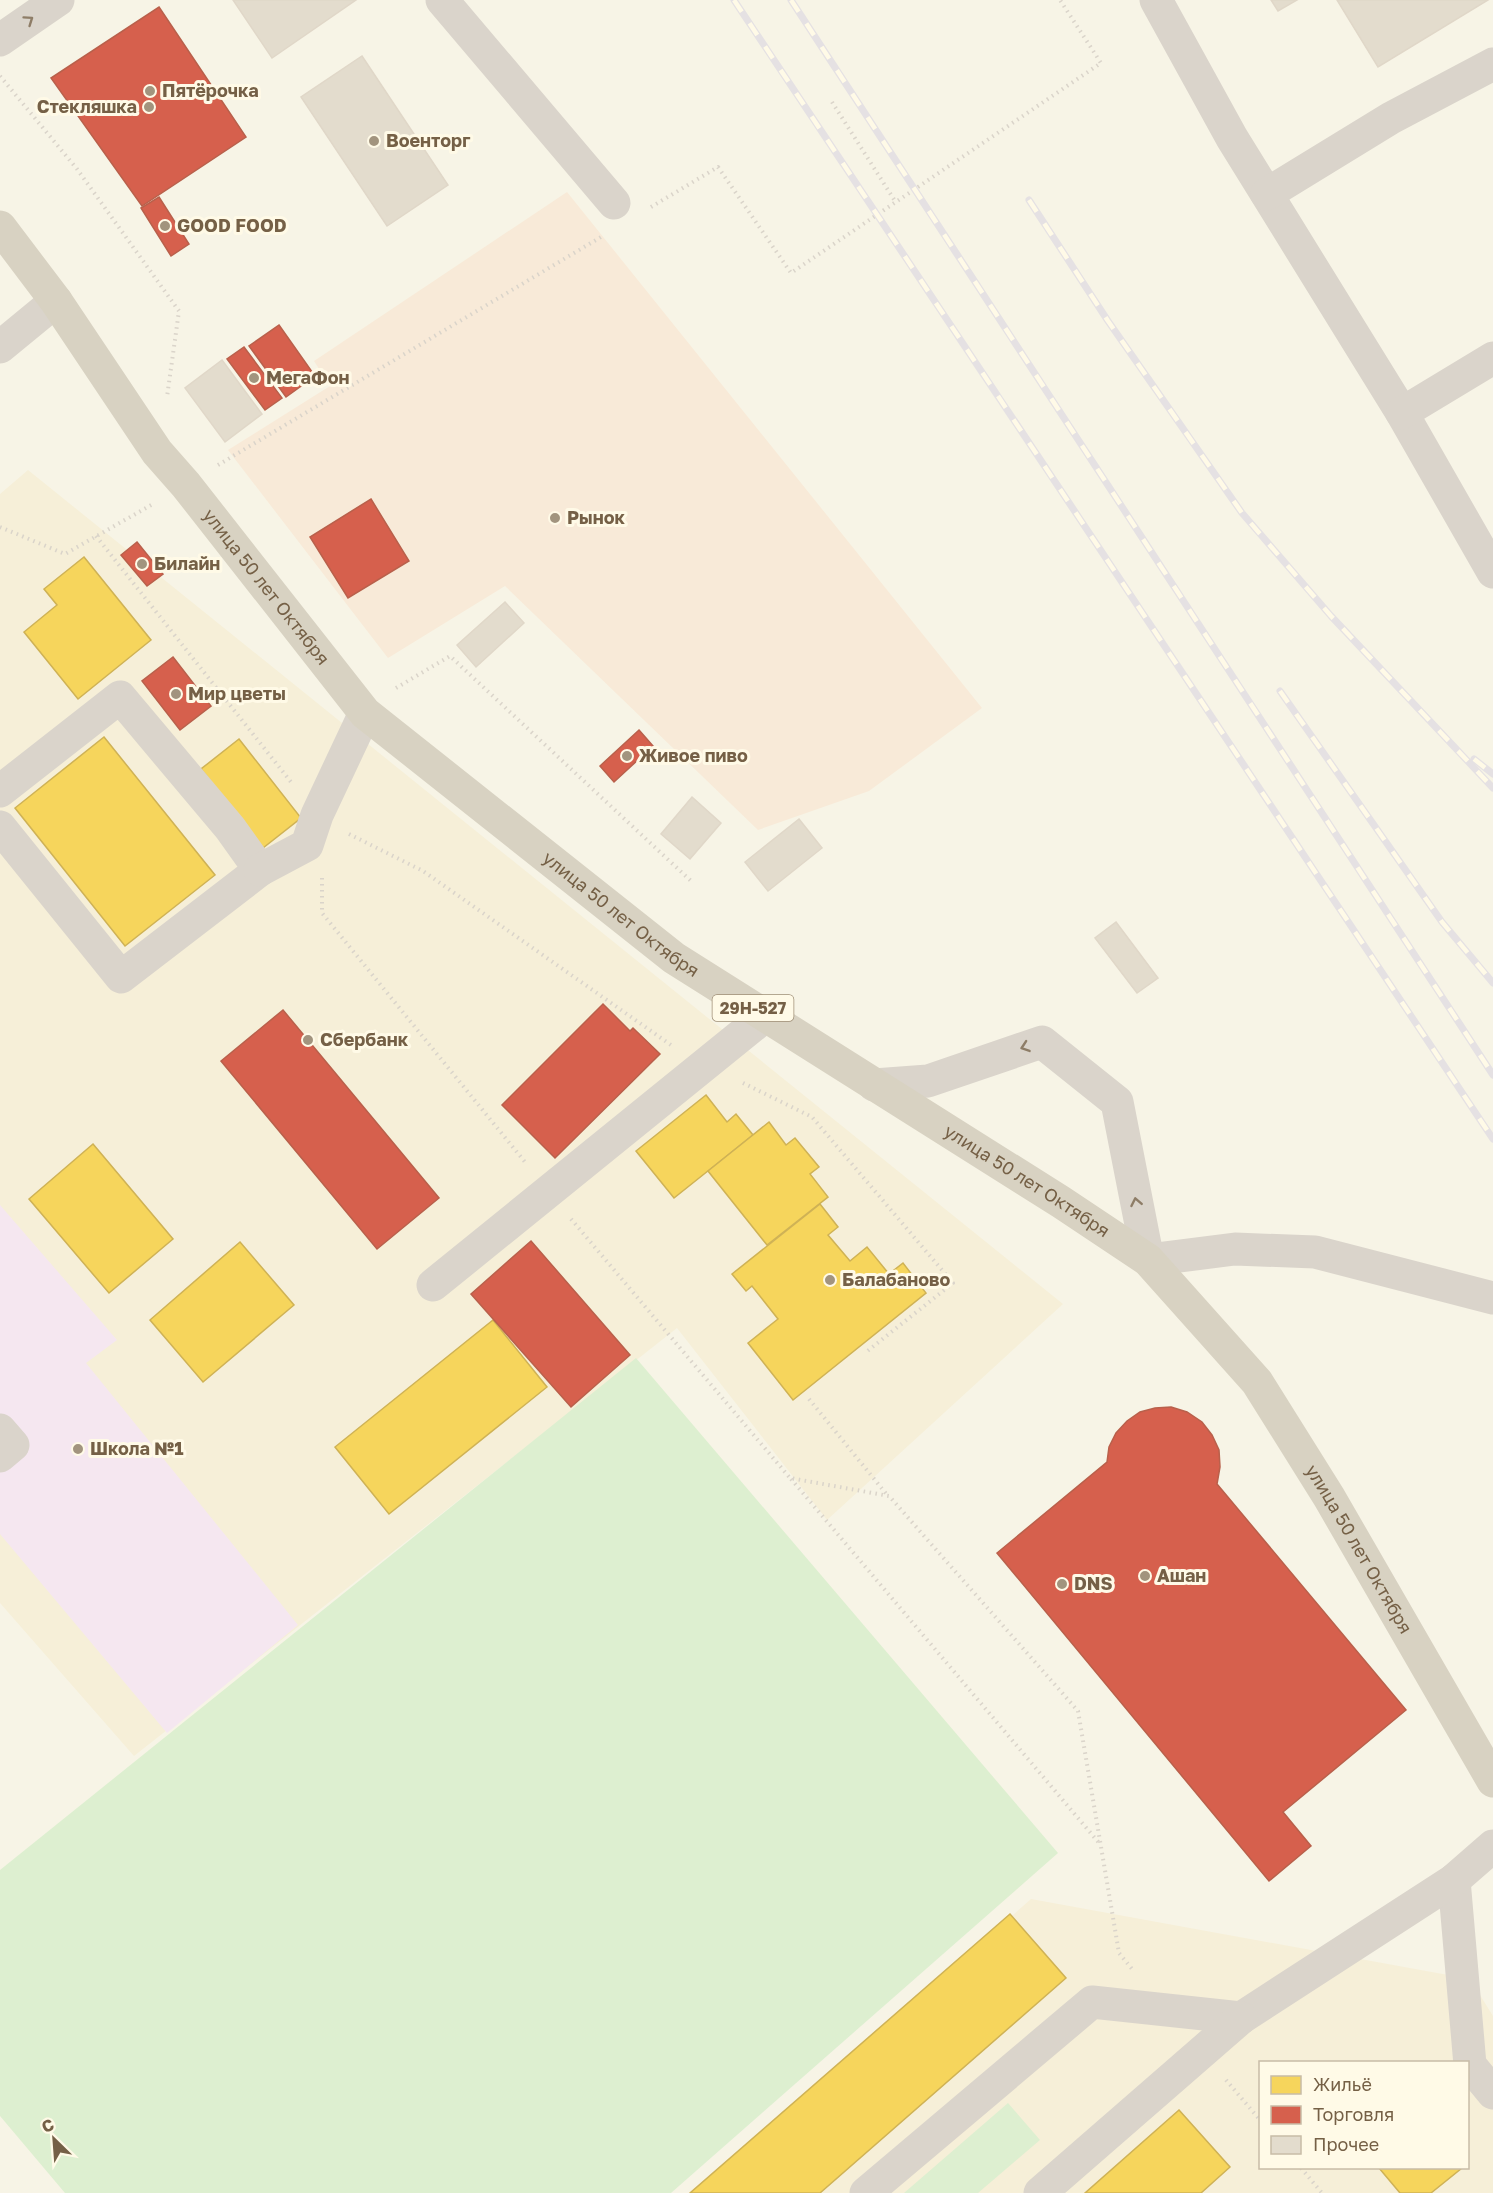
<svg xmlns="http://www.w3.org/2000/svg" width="1493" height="2193" font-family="'Golos Text',sans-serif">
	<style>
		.residential { fill: #f6efd8; fill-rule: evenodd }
		.commercial { fill: #f8ead8 }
		.education { fill: #f5e7f0 }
		.green { fill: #ddefd0 }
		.homes { fill: #f6d55c; stroke: #cfb255; stroke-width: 1.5 }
		.shops { fill: #d6604d; stroke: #b9604b; stroke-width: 1.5 }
		.building { fill: #e3dccd; stroke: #e0d7c8; stroke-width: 1.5 }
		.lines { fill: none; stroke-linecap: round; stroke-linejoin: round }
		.path { stroke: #dad4ca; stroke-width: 4; stroke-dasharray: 1.5 4.5; stroke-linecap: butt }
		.minor { stroke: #dad4cb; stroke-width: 33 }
		.major { stroke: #d8d2c2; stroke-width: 33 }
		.rail-casing { stroke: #e5e1e3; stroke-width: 7 }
		.rail { stroke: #fffae7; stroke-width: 4.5; stroke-dasharray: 14; stroke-linecap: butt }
		.oneway { stroke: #8e7d67 }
		.poi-dot { fill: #a2947e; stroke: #fffae7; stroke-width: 2 }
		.labels { text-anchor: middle; stroke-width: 6; stroke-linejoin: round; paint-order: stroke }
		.shield { fill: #fffae7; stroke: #9e8e76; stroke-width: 1.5 }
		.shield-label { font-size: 16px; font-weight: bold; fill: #756046 }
		.poi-label { font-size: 18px; font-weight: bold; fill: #756046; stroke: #fffae7; text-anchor: start }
		.street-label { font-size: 18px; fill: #756046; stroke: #fffae7 }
	</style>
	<rect width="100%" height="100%" fill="#f7f4e6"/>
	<g class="residential">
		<polygon points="28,470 1063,1304 827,1520 677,1328 134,1756 0,1603 0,494"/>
		<path d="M1031 1899 1470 1979 1493 2016V2193H700ZM1260 2062H1468V2168H1260Z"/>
	</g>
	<polygon class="commercial" points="567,192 982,708 869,791 758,830 505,586 388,658 228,450 330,386 314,361"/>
	<polygon class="education" points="0,1205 117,1340 86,1363 298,1625 167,1733 0,1534"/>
	<g class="green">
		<polygon points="636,1358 1058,1853 671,2193 65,2193 0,2116 0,1870"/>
		<polygon points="1008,2103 1040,2140 978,2193 904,2193"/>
	</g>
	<g class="homes">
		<polygon points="84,557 151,640 78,699 24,632 57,605 44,589"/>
		<polygon points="104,737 215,875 125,946 15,808"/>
		<polygon points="239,739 301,818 263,848 201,769"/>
		<polygon points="706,1095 727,1122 736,1114 753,1135 674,1198 636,1151"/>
		<polygon points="769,1122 786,1145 795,1138 819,1167 810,1174 828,1197 767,1245 708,1171"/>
		<polygon points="93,1144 173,1239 109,1293 29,1199"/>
		<polygon points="820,1204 838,1227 828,1235 850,1261 867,1247 889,1274 903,1263 926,1293 793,1400 748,1343 778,1319 752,1286 746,1291 732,1274"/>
		<polygon points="240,1242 294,1305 203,1382 150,1320"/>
		<polygon points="493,1320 547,1387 389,1514 335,1447"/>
		<polygon points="1010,1914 1066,1978 820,2193 690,2193"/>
		<polygon points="1179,2110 1230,2167 1201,2193 1085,2193"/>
		<polygon points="1379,2168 1462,2168 1431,2193 1400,2193"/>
	</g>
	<g class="shops">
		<polygon points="159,7 246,137 142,206 51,78"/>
		<polygon points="159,197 189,244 171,256 141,208"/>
		<polygon points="279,325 315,376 286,397 249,346"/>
		<polygon points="244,347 282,398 265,410 227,359"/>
		<polygon points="371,499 409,561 348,598 310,537"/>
		<polygon points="137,542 163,574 147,586 121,555"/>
		<polygon points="173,657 211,706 180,730 142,681"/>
		<polygon points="639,730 653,746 614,782 600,766"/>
		<polygon points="603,1004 630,1031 633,1028 660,1054 555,1158 502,1105"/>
		<polygon points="283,1010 439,1198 377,1249 221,1061"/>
		<polygon points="531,1241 630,1355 571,1407 471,1294"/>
		<polygon points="1171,1407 1187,1412 1202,1422 1212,1435 1219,1450 1220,1467 1217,1484 1406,1710 1283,1812 1311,1846 1269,1881 997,1553 1107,1462 1109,1447 1116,1433 1127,1421 1140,1412 1155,1408"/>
	</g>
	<g class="building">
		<polygon points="233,0 356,0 272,58"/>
		<polygon points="1271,0 1297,0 1278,11"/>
		<polygon points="1337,0 1488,0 1378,67"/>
		<polygon points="362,56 448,185 387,226 301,97"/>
		<polygon points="222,360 262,414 225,442 185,388"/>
		<polygon points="505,602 524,623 476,667 457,645"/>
		<polygon points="692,797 721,823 690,859 661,834"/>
		<polygon points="799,819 822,848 768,891 745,862"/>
		<polygon points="1116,922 1158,978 1137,993 1095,938"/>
	</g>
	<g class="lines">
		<g class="path">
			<polyline points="0,76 77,169 179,311 167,397"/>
			<polyline points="832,102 895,201"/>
			<polyline points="651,207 718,167 791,273 1101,63 1060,0"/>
			<polyline points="218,465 601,237"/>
			<polyline points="0,527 65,554 153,504"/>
			<polyline points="96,536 291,782"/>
			<polyline points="396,688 450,656 691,881"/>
			<polyline points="349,834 423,871 671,1045"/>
			<polyline points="322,878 322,913 525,1162"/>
			<polyline points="743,1083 812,1117 953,1283 865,1353"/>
			<polyline points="571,1219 790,1478 889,1496 1078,1711 1119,1953 1132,1969"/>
			<polyline points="809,1399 888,1496"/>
			<polyline points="791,1479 1100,1844"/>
			<polyline points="1226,2080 1260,2120"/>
			<polyline points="1301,2168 1322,2193"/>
		</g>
		<g class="minor">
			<polyline points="442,0 614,203"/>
			<polyline points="1156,0 1232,138 1402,413 1493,572"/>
			<polyline points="0,40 58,0"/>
			<polyline points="1267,194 1391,118 1493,64"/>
			<polyline points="0,347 56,301"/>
			<polyline points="1402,413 1493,358"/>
			<polyline points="0,791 120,697 230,828 260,870 121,977 0,827"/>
			<polyline points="260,870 307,845 317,815 365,713"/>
			<polyline points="874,1085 928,1081 1042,1042 1117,1102 1148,1260 1235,1249 1315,1252 1493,1298"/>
			<polyline points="433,1285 765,1016"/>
			<polyline points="0,1430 13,1445 0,1456"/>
			<polyline points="1454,1880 1470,2065 1493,2093"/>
			<polyline points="866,2193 1092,2002 1241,2018 1454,1880 1493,1846"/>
			<polyline points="1040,2193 1241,2018"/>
		</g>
		<path class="major" id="s1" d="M0 227 56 301 157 452 186 485 365 713 674 958 1061 1202 1148 1260 1257 1382 1329 1497 1493 1781"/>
		<g class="rail-casing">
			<g id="rail">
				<polyline points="734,0 1493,1139"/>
				<polyline points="791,0 1493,1075"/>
				<polyline points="1029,200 1108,321 1242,513 1331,616 1493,788"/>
				<polyline points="1280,691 1442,922 1493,983"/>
				<polyline points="1474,759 1493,774"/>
			</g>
		</g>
		<use href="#rail" class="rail"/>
	</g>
	<defs><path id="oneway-chevron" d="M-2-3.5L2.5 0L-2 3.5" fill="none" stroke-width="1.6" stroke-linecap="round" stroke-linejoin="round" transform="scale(1.5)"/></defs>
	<g class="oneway">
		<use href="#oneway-chevron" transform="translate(29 20) rotate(-35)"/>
		<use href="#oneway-chevron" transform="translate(1025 1047) rotate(161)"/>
		<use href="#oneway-chevron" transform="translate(1136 1202) rotate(-101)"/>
	</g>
	<g class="poi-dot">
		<circle cx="150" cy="91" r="6"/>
		<circle cx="149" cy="107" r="6"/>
		<circle cx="374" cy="141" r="6"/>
		<circle cx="165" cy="226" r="6"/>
		<circle cx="254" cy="378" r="6"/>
		<circle cx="555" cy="518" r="6"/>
		<circle cx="142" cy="564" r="6"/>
		<circle cx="176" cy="694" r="6"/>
		<circle cx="627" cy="756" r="6"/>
		<circle cx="308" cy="1040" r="6"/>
		<circle cx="830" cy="1280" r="6"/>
		<circle cx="78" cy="1449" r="6"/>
		<circle cx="1145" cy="1576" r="6"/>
		<circle cx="1062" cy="1584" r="6"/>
	</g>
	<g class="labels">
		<rect class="shield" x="712.5" y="995" width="81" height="26" rx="4.5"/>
		<g class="shield-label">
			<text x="753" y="1014">29Н-527</text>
		</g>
		<g class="poi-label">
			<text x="162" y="97">Пятёрочка</text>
			<text x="137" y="113" text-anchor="end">Стекляшка</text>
			<text x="386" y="147">Военторг</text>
			<text x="177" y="232">GOOD FOOD</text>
			<text x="266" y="384">МегаФон</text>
			<text x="567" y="524">Рынок</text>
			<text x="154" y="570">Билайн</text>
			<text x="188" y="700">Мир цветы</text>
			<text x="639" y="762">Живое пиво</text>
			<text x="320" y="1046">Сбербанк</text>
			<text x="842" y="1286">Балабаново</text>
			<text x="90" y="1455">Школа №1</text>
			<text x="1157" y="1582">Ашан</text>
			<text x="1074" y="1590">DNS</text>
		</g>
		<g class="street-label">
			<text dy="6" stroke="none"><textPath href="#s1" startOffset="448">улица 50 лет Октября</textPath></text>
			<text dy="6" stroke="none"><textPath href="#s1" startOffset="934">улица 50 лет Октября</textPath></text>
			<text dy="6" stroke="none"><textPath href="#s1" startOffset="1420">улица 50 лет Октября</textPath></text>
			<text dy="6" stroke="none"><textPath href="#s1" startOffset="1924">улица 50 лет Октября</textPath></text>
		</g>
	</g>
	<rect x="1259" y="2061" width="210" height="108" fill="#fffae7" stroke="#c8bca7" stroke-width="1.5"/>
	<rect x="1271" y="2076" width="30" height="18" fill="#f6d55c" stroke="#c8bca7" stroke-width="1.5"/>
	<text x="1313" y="2091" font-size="18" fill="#756046">Жильё</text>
	<rect x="1271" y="2106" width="30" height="18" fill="#d6604d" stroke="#c8bca7" stroke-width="1.5"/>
	<text x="1313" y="2121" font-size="18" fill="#756046">Торговля</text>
	<rect x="1271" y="2136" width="30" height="18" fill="#e3dccd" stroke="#c8bca7" stroke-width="1.5"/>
	<text x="1313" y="2151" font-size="18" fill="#756046">Прочее</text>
	<g transform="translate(54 2139) rotate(335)" stroke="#fffae7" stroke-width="4.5" paint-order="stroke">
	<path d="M0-4.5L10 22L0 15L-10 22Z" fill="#756046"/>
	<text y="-9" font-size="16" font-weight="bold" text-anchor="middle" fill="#756046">С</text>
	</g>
</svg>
